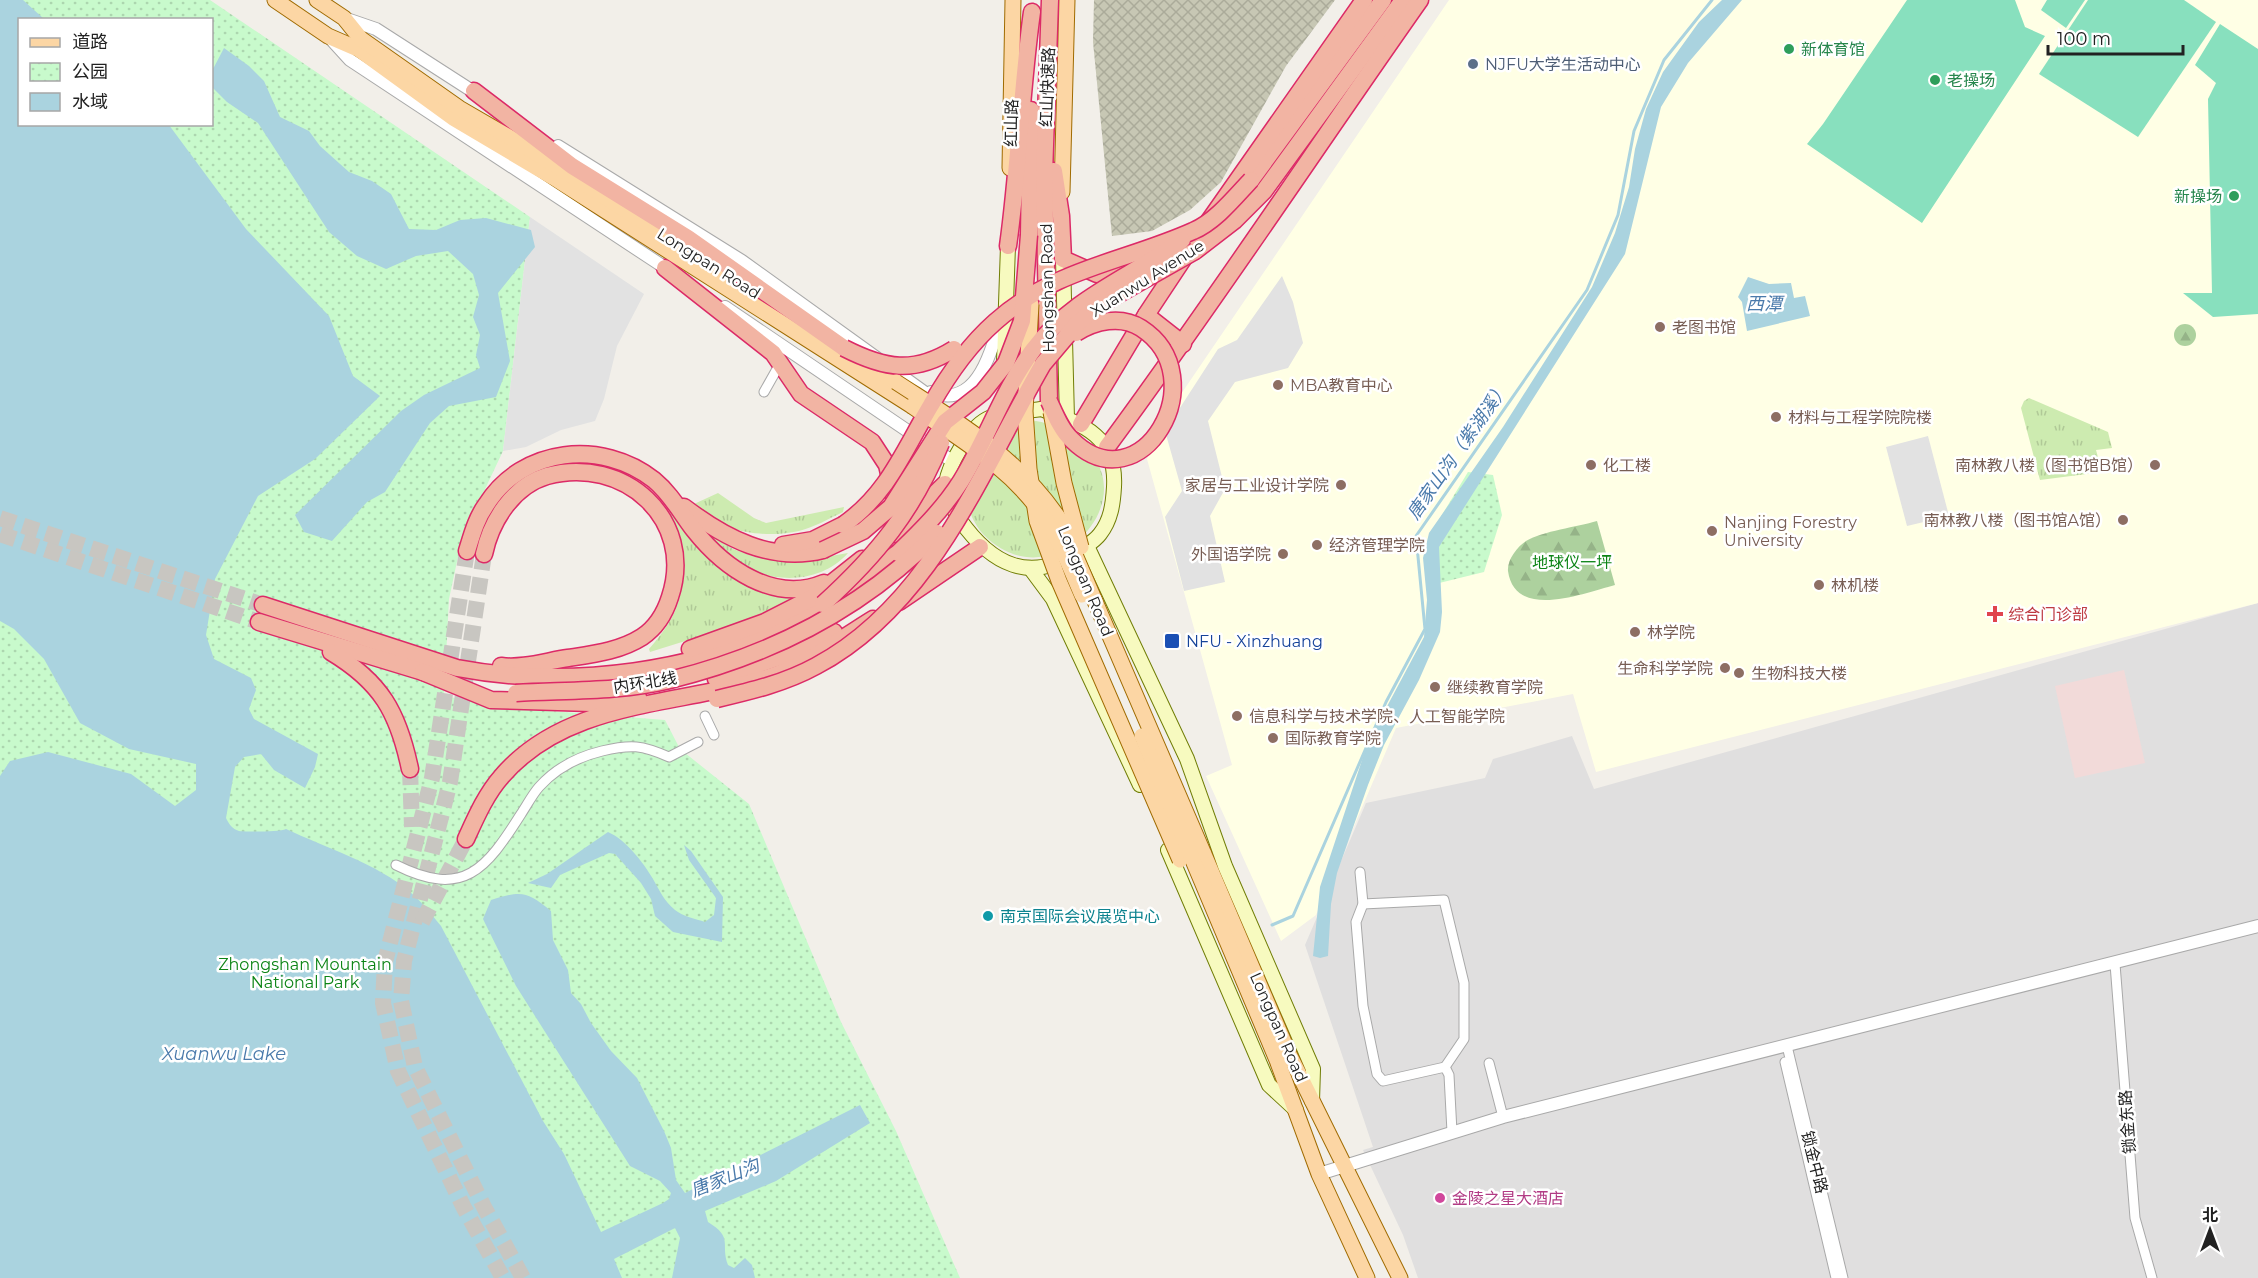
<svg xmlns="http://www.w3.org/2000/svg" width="2258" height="1278" font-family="Montserrat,'Noto Sans SC',sans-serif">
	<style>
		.residential { fill: #e0dfdf }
		.commercial { fill: #f2dad9 }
		.education { fill: #ffffe5 }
		.construction { fill: url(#construction-cross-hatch) }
		.grass { fill: url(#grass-tufts) }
		.forest { fill: url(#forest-firs) }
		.park { fill: url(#park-dots); fill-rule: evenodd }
		.pitch { fill: #88e0be }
		.parking { fill: #e2e2e2 }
		.water { fill: #aad3df }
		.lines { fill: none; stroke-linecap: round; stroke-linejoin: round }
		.stream { stroke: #aad3df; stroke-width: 3 }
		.trunk-tunnel { stroke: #c8c6c1; stroke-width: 16; stroke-dasharray: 16 8; stroke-linecap: butt }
		.minor-casing { stroke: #a9a9a9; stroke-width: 11 }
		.tertiary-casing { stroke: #a9a9a9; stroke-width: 14 }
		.secondary-casing { stroke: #707d05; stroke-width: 16 }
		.primary-casing { stroke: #a06b00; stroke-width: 17 }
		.trunk-casing { stroke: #dc2a67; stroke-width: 19 }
		.minor { stroke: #fff; stroke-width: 9 }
		.tertiary { stroke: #fff; stroke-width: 12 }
		.secondary { stroke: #f7fabf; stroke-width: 14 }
		.primary { stroke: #fcd6a4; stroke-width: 15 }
		.trunk { stroke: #f2b4a3; stroke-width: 16 }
		.primary-bridge-casing { stroke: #a06b00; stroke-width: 17; stroke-linecap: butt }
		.trunk-bridge-casing { stroke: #dc2a67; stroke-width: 19; stroke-linecap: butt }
		.primary-bridge { stroke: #fcd6a4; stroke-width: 15 }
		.trunk-bridge { stroke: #f2b4a3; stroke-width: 16 }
		.leisure-dot { fill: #2e9e5b; stroke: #fff; stroke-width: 2 }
		.service-dot { fill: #5c6f8a; stroke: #fff; stroke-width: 2 }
		.education-dot { fill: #8d6e63; stroke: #fff; stroke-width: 2 }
		.health-dot { fill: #e0444e; stroke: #fff; stroke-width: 2 }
		.transit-dot { fill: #1a4fb4; stroke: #fff; stroke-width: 2 }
		.culture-dot { fill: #0f9aa8; stroke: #fff; stroke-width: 2 }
		.hotel-dot { fill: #d1479c; stroke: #fff; stroke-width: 2 }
		.labels { text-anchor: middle; stroke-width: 5; stroke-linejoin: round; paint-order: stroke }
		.leisure-label { font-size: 16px; fill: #27864d; stroke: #fff; text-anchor: start }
		.service-label { font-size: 16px; fill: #4e5e75; stroke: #fff; text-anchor: start }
		.street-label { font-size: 16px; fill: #222; stroke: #fff }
		.education-label { font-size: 16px; fill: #785e54; stroke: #fff; text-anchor: start }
		.park-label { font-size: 16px; fill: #0c8416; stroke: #fff }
		.health-label { font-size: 16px; fill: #be3a42; stroke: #fff; text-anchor: start }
		.transit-label { font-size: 16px; fill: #164399; stroke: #fff; text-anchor: start }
		.culture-label { font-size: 16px; fill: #0d838f; stroke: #fff; text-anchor: start }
		.hotel-label { font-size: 16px; fill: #b23c85; stroke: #fff; text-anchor: start }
		.water-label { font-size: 18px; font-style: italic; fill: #4a7aab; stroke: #fff }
	</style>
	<defs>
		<pattern id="construction-cross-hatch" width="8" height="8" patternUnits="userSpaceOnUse" patternTransform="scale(1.5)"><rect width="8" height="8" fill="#c7c7b4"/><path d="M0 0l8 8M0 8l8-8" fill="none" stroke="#abab9a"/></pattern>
		<pattern id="grass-tufts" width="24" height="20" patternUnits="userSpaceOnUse" patternTransform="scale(1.5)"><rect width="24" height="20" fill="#cdebb0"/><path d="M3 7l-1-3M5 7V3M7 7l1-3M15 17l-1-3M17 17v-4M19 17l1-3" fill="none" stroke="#b0c997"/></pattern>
		<pattern id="forest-firs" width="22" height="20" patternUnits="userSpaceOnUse" patternTransform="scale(1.5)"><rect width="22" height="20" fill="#add19e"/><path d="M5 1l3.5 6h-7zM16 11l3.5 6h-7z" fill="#95b388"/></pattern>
		<pattern id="park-dots" width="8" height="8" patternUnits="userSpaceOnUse" patternTransform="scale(1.5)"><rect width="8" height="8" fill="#c8facc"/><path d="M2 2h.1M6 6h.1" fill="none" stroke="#acd6af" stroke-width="1.8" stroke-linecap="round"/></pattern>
	</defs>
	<rect width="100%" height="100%" fill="#f2efe9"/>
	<polygon class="residential" points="2258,603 2258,1278 1418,1278 1403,1235 1363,1150 1373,1147 1305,945 1366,803 1485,778 1493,759 1572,736 1594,789"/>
	<polygon class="commercial" points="2124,670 2145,763 2075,778 2055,686"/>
	<polygon class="education" points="1449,0 2258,0 2258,603 1596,772 1573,694 1396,728 1316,915 1281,941 1206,776 1232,765 1147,459 1179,397"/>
	<polygon class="construction" points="1094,0 1335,0 1286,66 1221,182 1190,210 1152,231 1112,236 1093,42"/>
	<g class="grass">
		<polygon points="2029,398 2108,432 2112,448 2096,450 2102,472 2040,480 2021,408 2024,401"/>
		<path d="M1036 421C1051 423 1060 430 1073 438 1156 490 1054 606 984 535 976 527 967 510 967 498 967 491 992 436 997 432 1008 424 1023 422 1036 421Z"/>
		<path d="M718 493 754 518 766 523 844 507 843 512C828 519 815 527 799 531 764 539 718 532 694 504Z"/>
		<path d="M657 499C672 511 681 527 693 542 723 578 749 586 793 597L792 599 743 623 650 652 649 649C701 591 680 563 657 499Z"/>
		<path d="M702 529 733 549 755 557 797 562 848 553C816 589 758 583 724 554 716 547 709 537 702 529Z"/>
	</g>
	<g class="forest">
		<circle cx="2185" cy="335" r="11"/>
		<path d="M1597 521 1615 585C1584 593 1515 621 1508 571 1507 560 1517 547 1526 541 1543 531 1577 527 1597 521Z"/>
	</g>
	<g class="park">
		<path d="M0 0H210L530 217 503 451 462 538 449 599 444 696 512 708 665 720 680 749 749 804 841 1022 896 1131 960 1278H0ZM20 20H212V124H20Z"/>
		<polygon points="1468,472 1493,475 1502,515 1484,572 1427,586 1428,538"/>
	</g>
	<g class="pitch">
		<polygon points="1907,0 2015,0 2025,27 2045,36 1922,223 1807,144 1823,124"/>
		<polygon points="2047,0 2085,0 2066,28 2041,10"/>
		<polygon points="2088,0 2184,0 2216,22 2138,137 2039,74"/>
		<polygon points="2220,24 2258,49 2258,314 2213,317 2183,293 2212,293 2208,99 2216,83 2195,65"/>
	</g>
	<g class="parking">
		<polygon points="530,217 644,294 617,346 604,399 595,421 561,430 526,447 503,451"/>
		<polygon points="1282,276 1293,302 1303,343 1288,368 1235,382 1208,421 1225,489 1210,516 1225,582 1184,591 1165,517 1182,491 1165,431 1218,349 1237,340"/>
		<polygon points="1928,436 1949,516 1907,526 1886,447"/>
	</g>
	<g class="water">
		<path d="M0 0H23L44 19 20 20V124L169 125 246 229 329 316 353 376 380 396 315 459 258 496 215 579 206 635 214 659 251 678 256 690 249 709 254 719 318 754 315 767 305 788 274 770 261 754 244 757 235 767 226 818C229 824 232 829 239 831 247 832 280 832 286 829 324 847 378 864 410 892 422 902 431 914 441 926L543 1121 564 1154 601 1232 663 1203 669 1199 671 1193 660 1181 630 1166 516 986 483 919 491 900C521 891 526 890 551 911L553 940 568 970 571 993 581 1004 591 1023 611 1051 637 1078 664 1131 671 1148 676 1180 685 1193 860 1105 870 1123 776 1181 705 1211 708 1222C734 1238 720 1244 728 1265L734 1268 745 1258 752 1265 755 1278H672L680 1238 675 1228 614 1259 622 1278H0V776L10 761 48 752 131 774 175 806 196 790V764L129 749 80 723 44 659 14 629 0 621Z"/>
		<polygon points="1722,0 1742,0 1688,63 1661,107 1625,254 1439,547 1442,612 1440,632 1419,680 1384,745 1368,785 1337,873 1331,904 1328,956 1320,958 1313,956 1320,887 1368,742 1424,637 1427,600 1423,558 1429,533 1503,427 1592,287 1615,233 1629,187 1635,149 1646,109 1663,72 1699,22"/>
		<polygon points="224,48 249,66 264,81 280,117 309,131 320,146 349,172 372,181 391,194 409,229 436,230 460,220 486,218 531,230 535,247 498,293 510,361 496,397 449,406 430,423 385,492 367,502 332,541 304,532 295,515 401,411 424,395 480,368 476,355 480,335 473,317 479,295 473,274 448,251 416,256 386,269 357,256 329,232 258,123 227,102 212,87 212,71"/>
		<polygon points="1748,277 1769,284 1791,283 1794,298 1805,296 1810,316 1747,331 1742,302 1738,297"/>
		<path d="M608 832C626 840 643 862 653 879 660 891 664 901 675 910 682 916 696 919 705 922L714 915 716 898 689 860 684 845 691 851 723 897 722 942 673 932 655 916 651 899 641 883 615 854 609 853 560 875 551 888 528 883 547 874Z"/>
	</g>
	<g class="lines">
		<polyline class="stream" points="1272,925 1293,916 1386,702 1425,629 1416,536 1587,290 1618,215 1634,131 1664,60 1712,0"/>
		<g class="trunk-tunnel">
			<polyline points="0,518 263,605"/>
			<polyline points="0,534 259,622"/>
			<polyline points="467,551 432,778 385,962 383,1003 398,1071 464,1208 503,1278"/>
			<polyline points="484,554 450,782 404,961 401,1001 415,1067 484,1207 523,1278"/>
			<polyline points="410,769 412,827"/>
			<polyline points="422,922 466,839"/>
		</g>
		<g class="minor-casing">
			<g id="minor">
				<polyline points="764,392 777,369"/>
				<polyline points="705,716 714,735"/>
				<path d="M396 865C464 899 486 869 521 814 527 805 532 795 539 787 556 768 577 757 602 751 631 744 642 745 669 757L698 742"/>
				<polyline points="1360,872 1363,904 1356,922 1363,1006 1377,1074 1383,1081 1445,1067 1449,1075 1452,1132"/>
				<polyline points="1363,904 1444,900 1464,983 1464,1039 1445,1067"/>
				<polyline points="2115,964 2135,1218 2152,1278"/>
				<polyline points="1787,1046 1843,1278"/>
				<polyline points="1785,1062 1836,1278"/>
				<polyline points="1489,1063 1503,1117"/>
			</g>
		</g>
		<g class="tertiary-casing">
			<g id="tertiary">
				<polyline points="344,18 376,29 480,96"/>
				<polyline points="329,37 350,60 670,271"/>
				<polyline points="558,146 742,261 924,392"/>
				<polyline points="725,307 952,461"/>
				<path d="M931 392C979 411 992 347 1002 315"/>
				<polyline points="1319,1174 1503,1117 2258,926"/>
			</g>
		</g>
		<g class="secondary-casing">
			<g id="secondary">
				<polyline points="1063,259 1067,419"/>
				<polyline points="1004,361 1008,246"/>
				<path d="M1041 409C1082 424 1117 435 1114 487 1113 504 1111 520 1100 534 1095 541 1086 546 1079 551 1030 585 991 564 960 520 954 510 944 495 946 483 948 471 954 459 960 449 968 438 974 426 987 419 1002 411 1024 412 1041 409Z"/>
				<polyline points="1087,546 1187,759 1225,866 1313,1069 1312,1101"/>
				<polyline points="1030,568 1053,599 1140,785"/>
				<polyline points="1168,850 1269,1085 1296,1110"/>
			</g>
		</g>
		<g class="primary-casing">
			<g id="primary">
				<polyline points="275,0 328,36 358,49 453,118 554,178 912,406"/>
				<polyline points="317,0 344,18 361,39 459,108 526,147 726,274"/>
				<polyline points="1010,168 1013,0"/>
				<polyline points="1062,192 1067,0"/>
				<polyline points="863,361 896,382"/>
				<polyline points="1203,852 1289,1054 1400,1278"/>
				<polyline points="1192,858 1277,1060 1319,1174 1367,1278"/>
			</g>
		</g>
		<g class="trunk-casing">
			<g id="trunk">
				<polyline points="474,91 572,166 688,238 844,348"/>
				<polyline points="1054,171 1061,216 1063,259 1097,274 1134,270"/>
				<polyline points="1251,180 1383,0"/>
				<polyline points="1029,235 1031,110"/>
				<path d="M1008 246C1019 168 1021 90 1032 12"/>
				<polyline points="1195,251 1234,221 1264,191 1403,0"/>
				<polyline points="665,268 773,353 801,394 872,442 887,465 897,509"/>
				<polyline points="1146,315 1183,344"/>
				<polyline points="1049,401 1044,174 1050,0"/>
				<polyline points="1081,424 1146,315 1197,238 1364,0"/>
				<path d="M1107 447C1215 301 1315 149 1420 0"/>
				<path d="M684 507C725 538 771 563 823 550"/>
				<polyline points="894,534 945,484"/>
				<polyline points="783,545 813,540 843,525"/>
				<path d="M467 551C472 535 476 519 486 505 522 447 602 439 654 480 671 494 681 513 694 530 724 568 774 604 824 583"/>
				<path d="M484 554C491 521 513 486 547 476 623 455 696 519 670 597 665 613 657 627 642 637 620 651 594 654 568 658 547 661 522 669 501 666"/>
				<polyline points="899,602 980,547"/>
				<path d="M263 605 457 668C568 689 703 673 803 617 836 598 867 576 898 553"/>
				<polyline points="259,622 433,675"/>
				<polyline points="690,649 765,622 814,597 862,559"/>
				<path d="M331 652C381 682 398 712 410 769"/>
				<polyline points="423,672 491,700 591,703 638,697"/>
				<polyline points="716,679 803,649 834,632"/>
				<path d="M466 839C476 817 486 794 502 776 571 696 687 707 778 674 812 661 842 638 873 619"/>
			</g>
		</g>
		<use href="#minor" class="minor"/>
		<use href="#tertiary" class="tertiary"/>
		<use href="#secondary" class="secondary"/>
		<use href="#primary" class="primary"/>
		<use href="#trunk" class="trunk"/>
		<g class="primary-bridge-casing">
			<g id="primary-bridge">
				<polyline points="1031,304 1025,411 1029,469 1037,521 1059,581 1180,860"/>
				<path d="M896 382C959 423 1017 456 1060 520L1203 852"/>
				<path d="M912 406C961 440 1013 469 1046 520 1061 543 1071 570 1082 595"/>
				<polyline points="1051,412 1064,483 1081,547"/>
				<polyline points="1142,736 1192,858"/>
			</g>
		</g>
		<g class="trunk-bridge-casing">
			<g id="trunk-bridge">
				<path d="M844 348C885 369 914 374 954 349"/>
				<path d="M1049 401C1055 414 1061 430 1072 440 1141 508 1217 377 1141 328 1121 315 1095 321 1076 333"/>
				<path d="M843 525C888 494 904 450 931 405 948 375 969 345 995 322 1055 268 1124 262 1193 231 1215 222 1235 197 1251 180"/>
				<polyline points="823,550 863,531 891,507 945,422 983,392 1006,363 1022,321 1029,235"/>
				<path d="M898 553C921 531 944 508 961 481 987 439 1003 390 1033 350 1074 296 1130 278 1182 240"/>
				<path d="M823 604C877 555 913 511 941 443"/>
				<path d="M516 693C566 690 620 692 670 680 771 655 864 608 937 533"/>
				<path d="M717 699C751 691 785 683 816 666 931 605 981 471 1043 364L1076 325 1096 307 1195 251"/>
			</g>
		</g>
		<use href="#primary-bridge" class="primary-bridge"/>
		<use href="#trunk-bridge" class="trunk-bridge"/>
	</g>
	<g class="leisure-dot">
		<circle cx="1789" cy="49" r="6"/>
		<circle cx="1935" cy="80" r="6"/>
		<circle cx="2234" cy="196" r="6"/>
	</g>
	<circle class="service-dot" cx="1473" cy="64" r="6"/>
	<g class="education-dot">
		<circle cx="1660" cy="327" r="6"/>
		<circle cx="1278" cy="385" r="6"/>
		<circle cx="1776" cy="417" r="6"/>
		<circle cx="1591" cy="465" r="6"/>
		<circle cx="2155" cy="465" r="6"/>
		<circle cx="1341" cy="485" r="6"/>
		<circle cx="2123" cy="520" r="6"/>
		<circle cx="1712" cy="531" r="6"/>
		<circle cx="1317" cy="545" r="6"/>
		<circle cx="1283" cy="554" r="6"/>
		<circle cx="1819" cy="585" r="6"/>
		<circle cx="1635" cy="632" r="6"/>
		<circle cx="1725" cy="668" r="6"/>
		<circle cx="1739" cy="673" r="6"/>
		<circle cx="1435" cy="687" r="6"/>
		<circle cx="1237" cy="716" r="6"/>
		<circle cx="1273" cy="738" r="6"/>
	</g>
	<path class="health-dot" d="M1992 605h6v6h6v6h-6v6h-6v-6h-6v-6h6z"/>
	<rect class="transit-dot" x="1164" y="633" width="16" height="16" rx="3"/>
	<circle class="culture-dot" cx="988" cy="916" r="6"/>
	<circle class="hotel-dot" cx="1440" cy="1198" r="6"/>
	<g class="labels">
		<g class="leisure-label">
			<text x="1801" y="55">新体育馆</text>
			<text x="1947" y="86">老操场</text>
			<text x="2222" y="202" text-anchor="end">新操场</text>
		</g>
		<g class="service-label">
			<text x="1485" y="70">NJFU大学生活动中心</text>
		</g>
		<g class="street-label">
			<text transform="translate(1047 87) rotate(-88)" y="6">红山快速路</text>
			<text transform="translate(1011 123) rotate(-89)" y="6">红山路</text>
			<text transform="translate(709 263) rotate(32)" y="6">Longpan Road</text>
			<text transform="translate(1147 278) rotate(-32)" y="6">Xuanwu Avenue</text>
			<text transform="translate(1047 288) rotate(-91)" y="6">Hongshan Road</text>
			<text transform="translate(1086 581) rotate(67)" y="6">Longpan Road</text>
			<text transform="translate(645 682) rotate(-9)" y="6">内环北线</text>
			<text transform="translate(1279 1027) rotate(66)" y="6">Longpan Road</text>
			<text transform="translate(2127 1122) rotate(-94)" y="6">锁金东路</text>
			<text transform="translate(1815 1162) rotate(76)" y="6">锁金中路</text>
		</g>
		<g class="education-label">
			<text x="1672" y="333">老图书馆</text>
			<text x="1290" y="391">MBA教育中心</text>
			<text x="1788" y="423">材料与工程学院院楼</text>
			<text x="1603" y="471">化工楼</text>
			<text x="2143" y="471" text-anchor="end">南林教八楼（图书馆B馆）</text>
			<text x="1329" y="491" text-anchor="end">家居与工业设计学院</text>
			<text x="2111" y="526" text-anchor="end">南林教八楼（图书馆A馆）</text>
			<text x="1724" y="528">Nanjing Forestry<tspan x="1724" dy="18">University</tspan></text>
			<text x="1329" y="551">经济管理学院</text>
			<text x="1271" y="560" text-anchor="end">外国语学院</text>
			<text x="1831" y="591">林机楼</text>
			<text x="1647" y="638">林学院</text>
			<text x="1713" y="674" text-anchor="end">生命科学学院</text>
			<text x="1751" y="679">生物科技大楼</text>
			<text x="1447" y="693">继续教育学院</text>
			<text x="1249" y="722">信息科学与技术学院、人工智能学院</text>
			<text x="1285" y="744">国际教育学院</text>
		</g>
		<g class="park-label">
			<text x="1572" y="568">地球仪一坪</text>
			<text x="305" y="970">Zhongshan Mountain<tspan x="305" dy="18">National Park</tspan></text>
		</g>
		<g class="health-label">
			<text x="2008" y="620">综合门诊部</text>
		</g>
		<g class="transit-label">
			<text x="1186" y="647">NFU - Xinzhuang</text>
		</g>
		<g class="culture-label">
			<text x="1000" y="922">南京国际会议展览中心</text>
		</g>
		<g class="hotel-label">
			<text x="1452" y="1204">金陵之星大酒店</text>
		</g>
		<g class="water-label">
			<text x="1764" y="310">西潭</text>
			<text transform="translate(1458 451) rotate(-55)" y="6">唐家山沟（紫湖溪）</text>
			<text x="224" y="1060">Xuanwu Lake</text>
			<text transform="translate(725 1178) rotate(-22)" y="6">唐家山沟</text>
		</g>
	</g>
	<rect x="18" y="18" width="195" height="108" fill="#ffffff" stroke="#a7a7a7" stroke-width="1.5"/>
	<rect x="30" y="38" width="30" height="9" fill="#fcd6a4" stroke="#a7a7a7" stroke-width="1.5"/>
	<text x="72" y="48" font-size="18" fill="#222222">道路</text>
	<rect x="30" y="63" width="30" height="18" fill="url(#park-dots)" stroke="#a7a7a7" stroke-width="1.5"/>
	<text x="72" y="78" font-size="18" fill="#222222">公园</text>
	<rect x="30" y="93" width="30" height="18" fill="#aad3df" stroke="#a7a7a7" stroke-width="1.5"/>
	<text x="72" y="108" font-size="18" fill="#222222">水域</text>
	<g transform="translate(2210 1230)" stroke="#ffffff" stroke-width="4.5" paint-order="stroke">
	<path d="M0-4.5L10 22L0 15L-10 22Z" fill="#222222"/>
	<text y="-9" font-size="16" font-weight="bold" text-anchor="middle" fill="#222222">北</text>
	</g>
	<path d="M2048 45v9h135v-9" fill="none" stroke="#222222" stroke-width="3"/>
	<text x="2057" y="45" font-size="18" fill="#222222" stroke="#ffffff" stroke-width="4.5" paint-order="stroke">100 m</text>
</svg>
